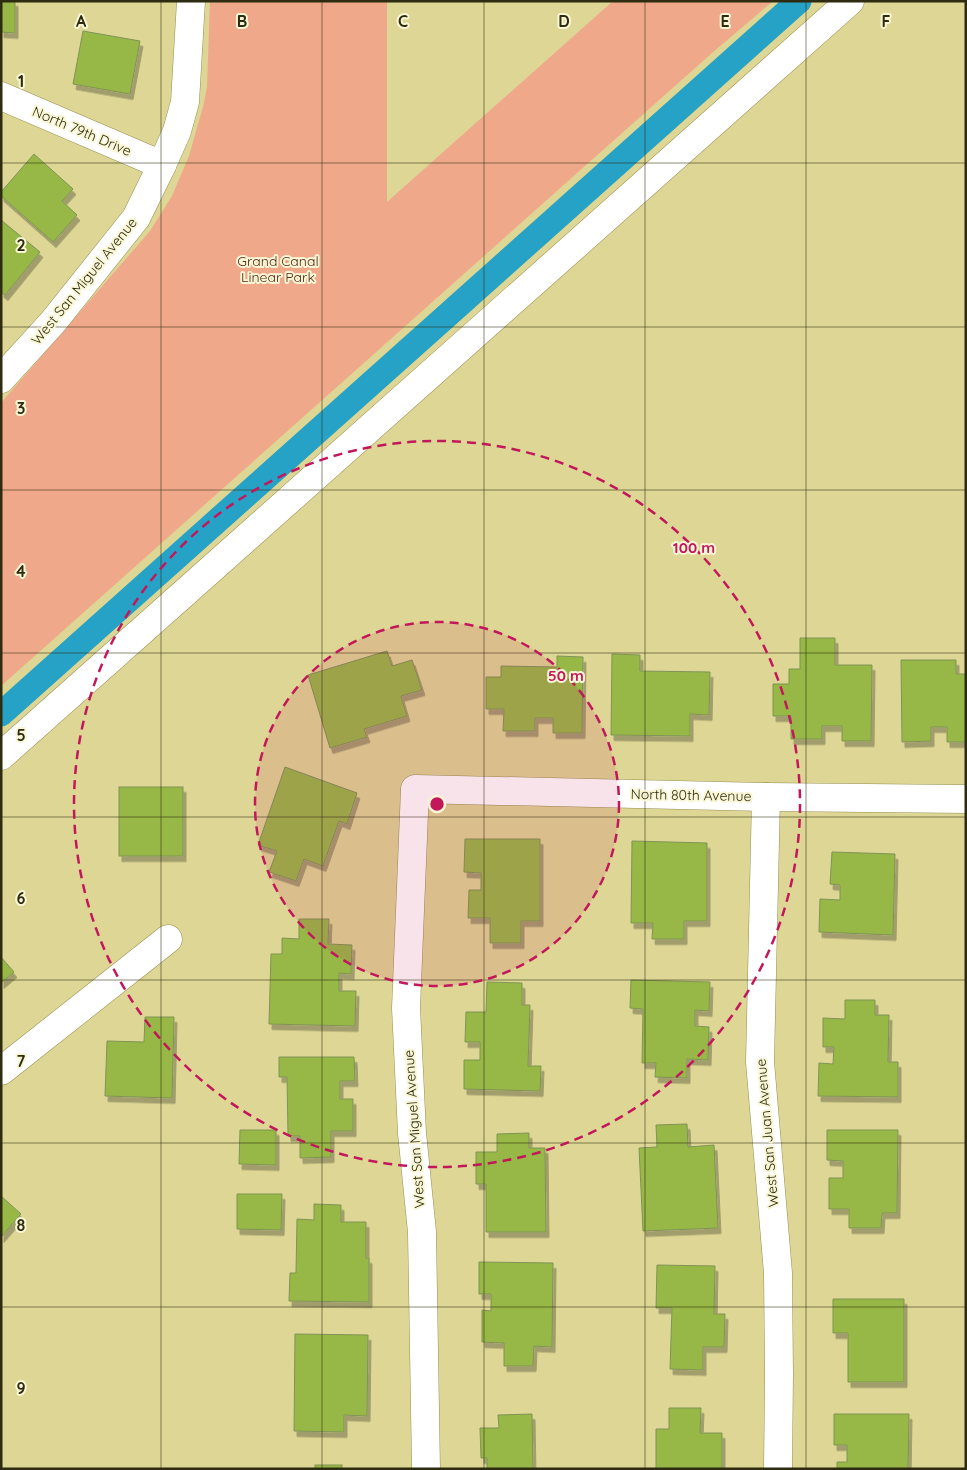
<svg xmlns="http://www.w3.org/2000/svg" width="967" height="1470" font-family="Quicksand,sans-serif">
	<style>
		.green { fill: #efa88a }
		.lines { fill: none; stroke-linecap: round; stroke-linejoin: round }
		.canal { stroke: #26a2c6; stroke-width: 25 }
		.building { fill: #97b747; stroke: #809357; filter: url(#shadow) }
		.minor-casing { stroke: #969050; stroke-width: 29 }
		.minor { stroke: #fff; stroke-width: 28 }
		.grid { fill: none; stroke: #2d2b10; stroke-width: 1; stroke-opacity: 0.55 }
		.ring { fill: none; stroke: #c2185b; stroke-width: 2.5; stroke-dasharray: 9 6 }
		.labels { text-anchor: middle; stroke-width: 4; stroke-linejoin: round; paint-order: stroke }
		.street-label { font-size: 14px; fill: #2d2b10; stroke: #f9f6d5 }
		.park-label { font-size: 14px; fill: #532917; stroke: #f9f6d5 }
		.grid-label { font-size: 16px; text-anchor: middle; font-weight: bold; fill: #2d2b10; stroke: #f9f6d5; stroke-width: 4; stroke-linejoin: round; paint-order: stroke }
		.centre { fill: #c2185b; stroke: #f9f6d5; stroke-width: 2.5 }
		.ring-label { font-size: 15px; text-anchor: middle; font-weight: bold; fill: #c2185b; stroke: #f9f6d5; stroke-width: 4; stroke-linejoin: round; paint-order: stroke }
	</style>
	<defs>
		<filter id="shadow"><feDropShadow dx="3" dy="5.5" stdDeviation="0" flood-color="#0004"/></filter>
	</defs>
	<rect width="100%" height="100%" fill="#ddd694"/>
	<polygon class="green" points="210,1 387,1 387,202 613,1 773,1 712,53 1,686 1,403 150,231 172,196 189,156 203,107 207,87"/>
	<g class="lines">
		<polyline class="canal" points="1,714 799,1"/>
	</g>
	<g class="building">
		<polygon points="1,1 15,1 15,33 1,32"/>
		<polygon points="83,31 140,41 130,94 73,84"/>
		<polygon points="34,154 73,189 62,201 77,215 53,242 1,196 1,192"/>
		<polygon points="1,220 40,252 5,295 1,292"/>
		<polygon points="800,638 835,638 835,665 872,665 871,741 842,741 842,726 822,726 822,739 791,739 791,716 773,716 773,684 789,684 789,669 800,669"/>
		<polygon points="387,651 392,666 412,660 422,690 401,696 407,716 364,729 367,737 330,748 308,675"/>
		<polygon points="612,654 640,655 640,671 710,672 709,715 690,714 690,736 611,735"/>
		<polygon points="557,656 583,657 582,733 553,733 553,718 535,718 535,731 503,731 504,709 486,709 486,677 501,677 501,666 557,667"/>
		<polygon points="901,660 956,660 956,674 966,674 966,742 947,742 947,727 931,727 931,741 902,742"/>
		<polygon points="285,767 357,793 347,824 339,821 323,866 304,859 296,881 269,872 277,851 258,845"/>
		<rect x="119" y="787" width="64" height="69"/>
		<polygon points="465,839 540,839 540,921 521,921 521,943 490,943 490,918 468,918 469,890 481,890 481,873 464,872"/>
		<polygon points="632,841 707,843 707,921 684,921 684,939 652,939 653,923 631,923"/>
		<polygon points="832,852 895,854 893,935 819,932 820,899 840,900 840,885 830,884"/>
		<polygon points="299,919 329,919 328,944 352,945 351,974 339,973 339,991 356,991 355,1026 269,1024 271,954 282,954 282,938 299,939"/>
		<polygon points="1,957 14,972 1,983"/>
		<polygon points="631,980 710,982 709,1011 695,1010 695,1026 709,1027 708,1060 687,1059 687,1078 655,1077 656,1063 642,1063 643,1009 630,1008"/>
		<polygon points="487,982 522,983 522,1005 530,1005 528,1066 541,1066 540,1091 464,1089 464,1060 480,1060 480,1042 465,1042 466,1012 486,1012"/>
		<polygon points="845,1000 875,1000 875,1015 889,1015 888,1062 898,1062 898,1097 818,1096 819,1063 833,1064 834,1047 823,1047 823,1018 845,1019"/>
		<polygon points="145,1017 174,1017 172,1098 105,1096 107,1041 144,1042"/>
		<polygon points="279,1057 354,1057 355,1081 340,1081 340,1099 353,1099 353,1131 331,1131 331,1157 300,1158 300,1136 288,1136 287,1077 279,1077"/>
		<polygon points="687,1124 688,1147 714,1145 718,1228 643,1231 639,1148 657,1147 656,1125"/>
		<polygon points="240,1130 276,1130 276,1165 239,1164"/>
		<polygon points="827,1130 898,1130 897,1213 882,1213 881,1228 849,1228 849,1209 829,1209 829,1178 843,1178 843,1161 827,1160"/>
		<polygon points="529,1133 529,1148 545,1148 546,1232 486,1232 486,1184 476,1184 476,1152 497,1152 497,1134"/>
		<polygon points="237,1194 282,1194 281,1230 237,1229"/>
		<polygon points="1,1196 21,1214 1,1237"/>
		<polygon points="314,1204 341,1205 341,1222 366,1222 366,1258 369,1258 369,1302 289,1301 290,1273 296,1273 297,1219 314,1220"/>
		<polygon points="479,1262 553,1263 552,1347 534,1346 533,1366 504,1366 504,1343 482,1342 482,1310 491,1311 491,1294 479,1294"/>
		<polygon points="657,1265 715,1266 714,1314 725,1314 724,1347 703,1347 703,1370 670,1369 672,1308 656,1308"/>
		<polygon points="833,1299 904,1299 904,1382 848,1382 848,1333 833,1333"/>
		<polygon points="295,1334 368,1335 367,1416 344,1415 344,1432 294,1431"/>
		<polygon points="669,1408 701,1408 700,1433 722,1433 722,1469 656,1469 656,1429 669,1429"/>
		<polygon points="532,1414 533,1469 547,1469 487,1469 487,1458 481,1458 480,1428 499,1428 498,1415"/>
		<polygon points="834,1414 909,1414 908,1469 837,1469 837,1462 847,1462 847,1445 834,1445"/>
		<rect x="315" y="1465" width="27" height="4"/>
	</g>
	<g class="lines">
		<g class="minor-casing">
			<g id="minor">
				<polyline points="1,96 162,165"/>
				<polyline points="1,379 53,322 136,218 162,165 177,131 185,102 191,1"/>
				<polyline points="1,756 850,1"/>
				<polyline points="766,797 760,1062 778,1273 779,1375 778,1469"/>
				<polyline points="1,1071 168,939"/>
				<polyline points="426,1469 422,1232 412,1133 406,1008 415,789 766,797 966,799"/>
			</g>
		</g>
		<use href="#minor" class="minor"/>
	</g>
	<path class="grid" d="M161 1V1469M322 1V1469M484 1V1469M645 1V1469M806 1V1469M1 163H966M1 327H966M1 490H966M1 653H966M1 817H966M1 980H966M1 1143H966M1 1307H966"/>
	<circle cx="437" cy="804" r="182" fill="#c2185b" fill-opacity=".12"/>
	<g class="ring">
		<circle cx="437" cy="804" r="182"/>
		<circle cx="437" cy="804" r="363"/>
	</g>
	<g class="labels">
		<g class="street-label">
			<text transform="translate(82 131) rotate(23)" y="5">North 79th Drive</text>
			<text transform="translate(84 281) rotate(-51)" y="5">West San Miguel Avenue</text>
			<text transform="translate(691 795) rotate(1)" y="5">North 80th Avenue</text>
			<text transform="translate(414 1129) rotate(-94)" y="5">West San Miguel Avenue</text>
			<text transform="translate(767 1133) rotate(-95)" y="5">West San Juan Avenue</text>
		</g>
		<g class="park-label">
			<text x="278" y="266">Grand Canal<tspan x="278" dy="16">Linear Park</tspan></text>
		</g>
	</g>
	<g class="grid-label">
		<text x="81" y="27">A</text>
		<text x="242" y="27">B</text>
		<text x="403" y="27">C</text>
		<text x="564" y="27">D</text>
		<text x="725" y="27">E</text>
		<text x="886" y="27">F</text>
		<text x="21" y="87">1</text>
		<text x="21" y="251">2</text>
		<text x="21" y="414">3</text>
		<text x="21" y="577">4</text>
		<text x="21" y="741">5</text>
		<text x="21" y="904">6</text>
		<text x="21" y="1067">7</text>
		<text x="21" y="1231">8</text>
		<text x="21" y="1394">9</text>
	</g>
	<circle cx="437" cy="804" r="8" class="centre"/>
	<g class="ring-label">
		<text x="694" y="553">100 m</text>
		<text x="566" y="681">50 m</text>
	</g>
	<rect width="967" height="1470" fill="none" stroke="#2d2b10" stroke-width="5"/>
</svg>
